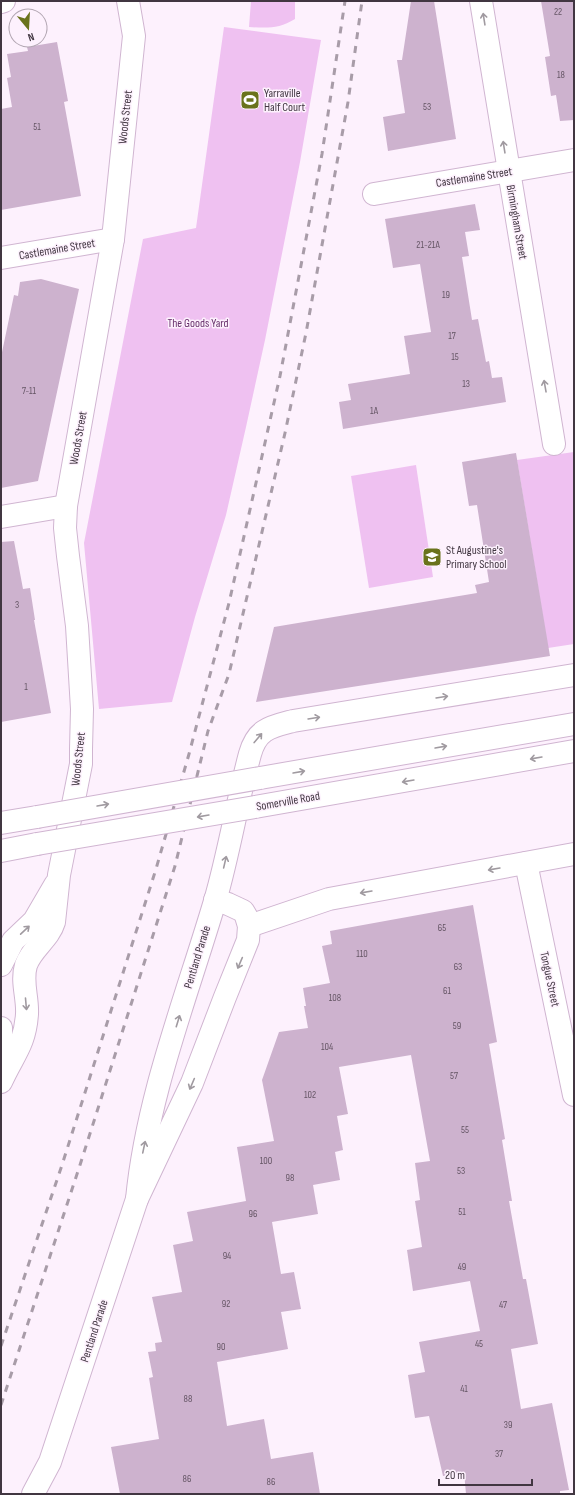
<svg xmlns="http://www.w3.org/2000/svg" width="575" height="1495" font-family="'Sofia Sans Condensed',sans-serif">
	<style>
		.green { fill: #efc1f1 }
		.building { fill: #cdb2ce }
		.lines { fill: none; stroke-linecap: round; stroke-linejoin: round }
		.minor-casing { stroke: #d0b5d1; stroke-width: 24 }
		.major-casing { stroke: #d0b5d1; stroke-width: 24 }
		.minor { stroke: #fff; stroke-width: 22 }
		.major { stroke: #fff; stroke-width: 22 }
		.rail { stroke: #a89ca8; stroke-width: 3; stroke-dasharray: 7 7; stroke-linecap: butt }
		.major-bridge-casing { stroke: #d0b5d1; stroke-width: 24; stroke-linecap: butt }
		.major-bridge { stroke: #fff; stroke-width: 22 }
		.oneway { stroke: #a09aa0 }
		.labels { text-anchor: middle; stroke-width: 3; stroke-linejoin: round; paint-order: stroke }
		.number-label { font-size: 10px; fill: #645564 }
		.poi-label { font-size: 12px; fill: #413641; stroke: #fdf1fd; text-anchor: start }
		.street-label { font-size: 12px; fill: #413641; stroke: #fdf1fd }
		.park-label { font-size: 12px; fill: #67306b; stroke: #fdf1fd }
	</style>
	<rect width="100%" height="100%" fill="#fdf1fd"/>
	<g class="green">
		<path d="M251 1H295V19C279 29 267 28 249 27Z"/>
		<polygon points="224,27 321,40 300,162 265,340 246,427 226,515 195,617 172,702 99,709 84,543 143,239 196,228"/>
		<polygon points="574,452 574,644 548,648 517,460"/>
		<polygon points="416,465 433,577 369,588 351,476"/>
	</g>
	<g class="building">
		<polygon points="411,1 434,1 456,139 388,151 383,117 405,113 397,60 402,60"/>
		<polygon points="541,1 574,1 574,120 560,121 556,95 551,96 545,57 550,56"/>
		<polygon points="57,42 68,101 64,102 81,196 1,210 1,109 12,107 7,78 11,77 7,54 28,51 27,47"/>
		<polygon points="475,204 480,230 465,232 469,256 462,257 472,320 478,319 486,362 489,361 492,378 502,377 506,402 343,429 339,402 351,400 348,384 410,374 404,336 431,332 420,264 393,268 385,219"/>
		<polygon points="41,279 79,289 38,481 1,488 1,357 14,295 18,296 20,282"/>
		<polygon points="516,453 550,656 256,702 274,627 477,593 475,585 489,582 477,505 469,506 462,462"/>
		<polygon points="14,541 23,589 30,588 35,620 34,620 51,713 1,722 1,542"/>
		<polygon points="473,905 497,1042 489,1044 505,1139 502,1140 512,1201 509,1201 523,1279 526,1279 538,1344 511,1349 521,1409 552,1403 569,1490 560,1491 560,1494 466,1494 464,1472 443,1476 429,1416 415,1418 408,1375 425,1372 419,1342 480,1331 470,1281 413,1291 407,1250 422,1247 415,1201 420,1200 415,1163 430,1161 411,1055 339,1067 348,1114 337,1116 343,1150 335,1152 340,1180 313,1185 318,1214 272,1222 281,1274 294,1272 301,1309 281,1312 288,1349 217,1362 227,1426 264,1419 271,1459 313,1452 320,1494 120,1494 111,1447 159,1439 149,1378 153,1377 148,1352 156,1351 155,1343 162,1342 152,1297 182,1292 173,1245 193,1241 187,1212 246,1201 237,1147 274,1141 262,1080 279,1032 308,1028 304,1006 306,1006 303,988 330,983 322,946 332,944 330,931"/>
	</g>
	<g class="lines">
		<g class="minor-casing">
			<g id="minor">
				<polyline points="481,1 554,444"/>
				<polyline points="1,2 4,1"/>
				<polyline points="374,194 574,160"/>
				<polyline points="1,258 113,239"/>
				<polyline points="1,517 66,506"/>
				<polyline points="526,863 574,1095"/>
				<polyline points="249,926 329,899 574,854"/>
				<polyline points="1,965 13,941 34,921 55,885"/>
				<polyline points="1,1028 1,1053"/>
				<path d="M1 1082C13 1055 25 1045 27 1014 28 997 21 982 26 965 32 948 49 939 54 922L59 875 81 764V749L82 709 77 626 68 556 65 528 66 506 113 239 134 36 128 1"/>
				<path d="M137 1199C147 1096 186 999 215 901 229 853 237 802 250 754 257 729 270 727 293 721L574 675"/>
				<polyline points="33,1494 50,1462 137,1199 192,1083 225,997 248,940 249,926 246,916 243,911 228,904 215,900"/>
			</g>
		</g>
		<g class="major-casing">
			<g id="major">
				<polyline points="260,778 574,724"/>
				<polyline points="255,807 574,751"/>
				<polyline points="1,823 37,817"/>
				<polyline points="1,851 37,844"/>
			</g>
		</g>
		<use href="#minor" class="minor"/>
		<use href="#major" class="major"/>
		<g class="rail">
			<polyline points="1,1346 62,1165 156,869 189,754 229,603 280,376 299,276 322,154 345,1"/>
			<polyline points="1,1405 80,1165 175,866 208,731 229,674 285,433 306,333 348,102 362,1"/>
		</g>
		<g class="major-bridge-casing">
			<g id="major-bridge">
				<polyline points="37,817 260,778"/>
				<polyline points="37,844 255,807"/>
			</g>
		</g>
		<use href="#major-bridge" class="major-bridge"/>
	</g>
	<defs><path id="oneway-shaft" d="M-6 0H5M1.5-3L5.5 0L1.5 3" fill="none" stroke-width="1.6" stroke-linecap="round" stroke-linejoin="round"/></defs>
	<g class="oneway">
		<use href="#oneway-shaft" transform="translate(484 19) rotate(-99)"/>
		<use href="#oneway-shaft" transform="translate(504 147) rotate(-99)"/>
		<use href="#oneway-shaft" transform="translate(545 386) rotate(-100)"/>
		<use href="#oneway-shaft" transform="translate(442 697) rotate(-9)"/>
		<use href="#oneway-shaft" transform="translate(314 718) rotate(-9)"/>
		<use href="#oneway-shaft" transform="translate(258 738) rotate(-50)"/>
		<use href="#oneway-shaft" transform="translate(441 747) rotate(-10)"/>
		<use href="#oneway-shaft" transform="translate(536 758) rotate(170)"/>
		<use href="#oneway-shaft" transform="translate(299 772) rotate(-10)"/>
		<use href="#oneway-shaft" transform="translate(408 781) rotate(170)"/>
		<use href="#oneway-shaft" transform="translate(103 805) rotate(-10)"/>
		<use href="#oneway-shaft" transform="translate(203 816) rotate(170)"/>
		<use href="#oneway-shaft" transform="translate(225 862) rotate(-77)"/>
		<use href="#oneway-shaft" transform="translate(494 869) rotate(170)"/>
		<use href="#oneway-shaft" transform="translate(366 892) rotate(170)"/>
		<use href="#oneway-shaft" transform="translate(25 930) rotate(-43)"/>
		<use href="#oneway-shaft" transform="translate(240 963) rotate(113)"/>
		<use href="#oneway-shaft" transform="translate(26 1004) rotate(85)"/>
		<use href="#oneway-shaft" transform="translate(178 1021) rotate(-73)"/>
		<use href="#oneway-shaft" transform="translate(192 1084) rotate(113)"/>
		<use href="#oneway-shaft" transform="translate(144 1147) rotate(-78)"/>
	</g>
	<defs>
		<g id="stadium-square" transform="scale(1)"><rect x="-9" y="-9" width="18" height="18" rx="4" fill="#6a731c" stroke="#fdf1fd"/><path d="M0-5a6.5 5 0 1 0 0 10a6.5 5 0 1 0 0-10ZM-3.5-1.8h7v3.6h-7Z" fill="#fff"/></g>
		<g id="school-square" transform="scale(1)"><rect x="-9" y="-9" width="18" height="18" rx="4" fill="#6a731c" stroke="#fdf1fd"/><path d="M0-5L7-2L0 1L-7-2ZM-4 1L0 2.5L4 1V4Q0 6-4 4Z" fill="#fff"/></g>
	</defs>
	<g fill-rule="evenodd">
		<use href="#stadium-square" x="250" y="100"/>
		<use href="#school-square" x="432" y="557"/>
	</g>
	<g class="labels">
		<g class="number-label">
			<text x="558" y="15">22</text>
			<text x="561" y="78">18</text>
			<text x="427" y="110">53</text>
			<text x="37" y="130">51</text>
			<text x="428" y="248">21-21A</text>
			<text x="446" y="298">19</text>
			<text x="452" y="339">17</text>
			<text x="455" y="360">15</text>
			<text x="466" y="387">13</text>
			<text x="29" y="394">7-11</text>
			<text x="374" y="414">1A</text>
			<text x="17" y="608">3</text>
			<text x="26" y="690">1</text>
			<text x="442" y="931">65</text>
			<text x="362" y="957">110</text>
			<text x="458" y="970">63</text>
			<text x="447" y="994">61</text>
			<text x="335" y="1001">108</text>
			<text x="457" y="1029">59</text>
			<text x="327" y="1050">104</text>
			<text x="454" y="1079">57</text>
			<text x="310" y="1098">102</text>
			<text x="465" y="1133">55</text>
			<text x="266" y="1164">100</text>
			<text x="461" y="1174">53</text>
			<text x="290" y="1181">98</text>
			<text x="462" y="1215">51</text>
			<text x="253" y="1217">96</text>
			<text x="227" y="1259">94</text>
			<text x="462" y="1270">49</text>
			<text x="226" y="1307">92</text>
			<text x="503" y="1308">47</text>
			<text x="479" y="1347">45</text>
			<text x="221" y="1350">90</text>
			<text x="464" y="1392">41</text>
			<text x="188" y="1402">88</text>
			<text x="508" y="1428">39</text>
			<text x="499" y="1457">37</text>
			<text x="187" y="1482">86</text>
			<text x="271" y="1485">86</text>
		</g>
		<g class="poi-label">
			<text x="264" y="97">Yarraville<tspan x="264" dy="14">Half Court</tspan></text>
			<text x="446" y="554">St Augustine's<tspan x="446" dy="14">Primary School</tspan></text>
		</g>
		<g class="street-label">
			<text transform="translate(125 117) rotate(-84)" y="4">Woods Street</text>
			<text transform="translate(474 177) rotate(-9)" y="4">Castlemaine Street</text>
			<text transform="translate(517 222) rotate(80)" y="4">Birmingham Street</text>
			<text transform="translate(57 249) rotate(-10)" y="4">Castlemaine Street</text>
			<text transform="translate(78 438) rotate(-80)" y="4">Woods Street</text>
			<text transform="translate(78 759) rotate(-84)" y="4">Woods Street</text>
			<text transform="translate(288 801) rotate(-10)" y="4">Somerville Road</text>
			<text transform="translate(197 957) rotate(-73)" y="4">Pentland Parade</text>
			<text transform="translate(550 979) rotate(78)" y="4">Tongue Street</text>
			<text transform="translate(94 1331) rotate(-72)" y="4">Pentland Parade</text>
		</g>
		<g class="park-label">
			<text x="198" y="327">The Goods Yard</text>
		</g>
	</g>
	<rect width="575" height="1495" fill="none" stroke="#413641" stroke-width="4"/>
	<g transform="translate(28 28) rotate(162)"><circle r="19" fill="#fdf1fd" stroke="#b2a6b2"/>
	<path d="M0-3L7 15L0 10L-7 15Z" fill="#6a731c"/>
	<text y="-6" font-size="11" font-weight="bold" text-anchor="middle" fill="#413641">N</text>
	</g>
	<path d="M439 1479v6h93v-6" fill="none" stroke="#413641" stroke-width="2"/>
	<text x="445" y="1479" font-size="12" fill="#413641" stroke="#fdf1fd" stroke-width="3" paint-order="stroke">20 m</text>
</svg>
